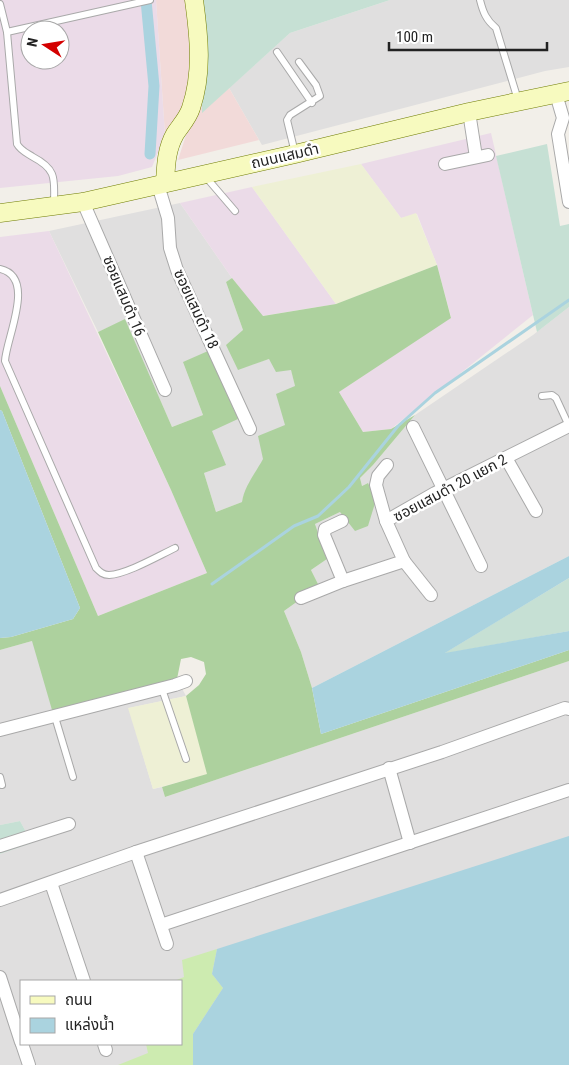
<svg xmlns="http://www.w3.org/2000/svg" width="569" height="1065" font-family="'Roboto Condensed','Noto Sans Thai',sans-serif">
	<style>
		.residential { fill: #e0dfdf; fill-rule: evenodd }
		.commercial { fill: #f2dad9 }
		.industrial { fill: #ebdbe8; fill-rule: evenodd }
		.farmland { fill: #eef0d5 }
		.grass { fill: #cdebb0 }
		.forest { fill: #add19e }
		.wetland { fill: #c6e0d4 }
		.water { fill: #aad3df }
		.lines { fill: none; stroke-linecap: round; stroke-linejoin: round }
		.stream { stroke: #aad3df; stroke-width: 3 }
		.canal { stroke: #aad3df; stroke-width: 11 }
		.lane-casing { stroke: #a9a9a9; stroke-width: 8 }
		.street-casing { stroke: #a9a9a9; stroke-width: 14 }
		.secondary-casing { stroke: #707d05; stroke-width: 19 }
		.lane { stroke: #fff; stroke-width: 6 }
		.street { stroke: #fff; stroke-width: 12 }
		.secondary { stroke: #f7fabf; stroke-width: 18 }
		.labels { text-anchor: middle; stroke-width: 5; stroke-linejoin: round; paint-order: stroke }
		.street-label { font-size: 15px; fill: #222; stroke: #fff }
	</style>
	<rect width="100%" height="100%" fill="#f2efe9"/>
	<g class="residential">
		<polygon points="390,0 569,0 569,67 545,71 262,145 229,88 290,33"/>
		<polygon points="180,203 232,278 226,282 243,330 238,369 269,359 291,369 295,386 285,425 251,480 243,497 242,502 216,512 204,473 225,465 183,362 203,415 172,427 125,320 98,332 49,231"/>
		<polygon points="569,307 569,556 312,688 301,652 284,611 319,586 311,570 327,559 315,524 340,512 368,483 362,486 360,478 373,465 415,415 533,335"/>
		<path d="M32 641 177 679 186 696 129 708 153 789 162 787 165 797 569 661V1065H0V854L32 843 20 821 0 825V650ZM21 981H181V1044H21Z"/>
	</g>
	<polygon class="commercial" points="156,0 200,0 202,112 229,88 259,140 178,160 188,129 165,135"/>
	<g class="industrial">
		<path d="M0 0H156L165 135 152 167 118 176 0 188ZM30 30H60V60H30Z"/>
		<polygon points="491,133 533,315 391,429 363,432 339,392 451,317 437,265 417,214 401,218 361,164"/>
		<polygon points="252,187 336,304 262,316 232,278 180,203"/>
		<polygon points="49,231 171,490 207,573 98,616 0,386 0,237"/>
	</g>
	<g class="farmland">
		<polygon points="361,164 401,218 416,213 437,265 336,304 252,187"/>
		<polygon points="186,696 208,774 153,789 128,708"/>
	</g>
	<polygon class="grass" points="217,949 212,974 223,988 193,1034 193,1065 118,1065 148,1053 146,1044 181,1044 181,981 174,981 184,977 182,960"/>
	<path class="forest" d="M437 265 451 318 339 392 363 432 391 429 415 415 373 465 360 478 362 486 368 483 376 500 368 526 355 531 340 512 315 524 327 559 311 570 319 586 284 611 301 652 312 688 321 734 569 650V661L165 797 162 787 207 774 186 696 199 685 206 674 204 662 191 657 181 659 177 679 52 710 32 641 0 650V638L11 637 73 619 80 608 2 411 0 410V386L98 616 207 573 171 490 98 332 125 319 172 427 203 415 183 362 208 351 238 419 212 431 226 465 204 473 216 512 242 502C244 487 256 472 263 459L258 436 285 425 276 394 295 386 291 370 276 372 269 359 238 370 226 345 243 330 226 282 232 278 263 316 336 304Z"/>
	<g class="wetland">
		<polygon points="200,0 390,0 290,33 202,113"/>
		<polygon points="547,144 560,226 569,224 569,307 537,332 496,156"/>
		<polygon points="569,578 569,631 443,654"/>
		<polygon points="20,821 32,843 0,854 0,825"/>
	</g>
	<g class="water">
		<polygon points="0,410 2,411 80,608 73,619 11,637 0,638"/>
		<polygon points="569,556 569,578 445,653 569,631 569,650 321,734 312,688"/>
		<polygon points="569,836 569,1065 193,1065 193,1034 223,988 212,974 217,949"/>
	</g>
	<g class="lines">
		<polyline class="stream" points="212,584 294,526 318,516 349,487 398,426 435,393 569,300"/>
		<polyline class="canal" points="146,0 154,86 150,154"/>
		<g class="lane-casing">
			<g id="lane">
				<path d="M480 0C483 12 486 20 496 28L518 100"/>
				<path d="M0 4 7 32 17 144C21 151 27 153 33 157 58 170 54 180 54 205"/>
				<polyline points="7,32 150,0"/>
				<polyline points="277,52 312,103"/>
				<polyline points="295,153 287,120 290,115 320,96 316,85 299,62"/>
				<polyline points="205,176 235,211"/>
				<path d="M0 269C37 277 6 338 5 361L96 568C100 572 103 575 109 575 127 574 158 556 175 548"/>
				<polyline points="542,396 552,395 556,398 569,426"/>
				<polyline points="162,689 186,759"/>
				<polyline points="55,717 73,777"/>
				<polyline points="0,777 2,785"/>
			</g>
		</g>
		<g class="street-casing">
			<g id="street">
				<polyline points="556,94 563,118 558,134 569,202"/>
				<polyline points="469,112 476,157"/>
				<polyline points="445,164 488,155"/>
				<polyline points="158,185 168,218 170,248 177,270 250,429"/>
				<polyline points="83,202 165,390"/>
				<polyline points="413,427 481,566"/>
				<polyline points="506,458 536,511"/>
				<polyline points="342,521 325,529 324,535 343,581"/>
				<polyline points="386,521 376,485 378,476 387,465"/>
				<polyline points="404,561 431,595"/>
				<polyline points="301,598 343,581 404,561 386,521 435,493 569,426"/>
				<polyline points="0,730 175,685 186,681"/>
				<polyline points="389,768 410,843"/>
				<polyline points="0,846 69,824"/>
				<polyline points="136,852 167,944"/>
				<polyline points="51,883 84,981"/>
				<polyline points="0,900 136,852 442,752 565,708 569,709"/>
				<polyline points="161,925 569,790"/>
				<polyline points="0,977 21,1042"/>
				<polyline points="22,1044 29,1065"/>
				<polyline points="104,1044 106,1050"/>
			</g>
		</g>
		<g class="secondary-casing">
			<g id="secondary">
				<path d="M165 183C166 166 166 150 175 134 180 126 188 118 191 108 203 73 199 36 194 0"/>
				<polyline points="0,213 83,202 295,154 469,112 569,91"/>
			</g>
		</g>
		<use href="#lane" class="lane"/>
		<use href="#street" class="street"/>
		<use href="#secondary" class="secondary"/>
	</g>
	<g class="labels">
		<g class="street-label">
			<text transform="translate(285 156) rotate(-13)" y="5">ถนนแสมดำ</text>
			<text transform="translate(124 296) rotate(67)" y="5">ซอยแสมดำ 16</text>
			<text transform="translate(196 309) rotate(65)" y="5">ซอยแสมดำ 18</text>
			<text transform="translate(450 488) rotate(-28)" y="5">ซอยแสมดำ 20 แยก 2</text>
		</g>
	</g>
	<rect x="20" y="980" width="162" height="65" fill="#ffffff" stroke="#a7a7a7"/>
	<rect x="30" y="996" width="25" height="8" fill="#f7fabf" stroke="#a7a7a7"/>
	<text x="65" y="1005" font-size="15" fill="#222222">ถนน</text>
	<rect x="30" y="1018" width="25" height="15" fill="#aad3df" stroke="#a7a7a7"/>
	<text x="65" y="1030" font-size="15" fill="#222222">แหล่งน้ำ</text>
	<g transform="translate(45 45) rotate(282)"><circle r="24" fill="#ffffff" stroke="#a7a7a7"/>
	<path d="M0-4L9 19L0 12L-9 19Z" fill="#d40000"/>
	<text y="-8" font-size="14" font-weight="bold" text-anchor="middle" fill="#222222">N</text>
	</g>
	<path d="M389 42v8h158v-8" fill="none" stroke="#222222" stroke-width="2.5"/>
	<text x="396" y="42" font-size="15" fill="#222222" stroke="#ffffff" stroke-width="4" paint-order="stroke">100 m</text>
</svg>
